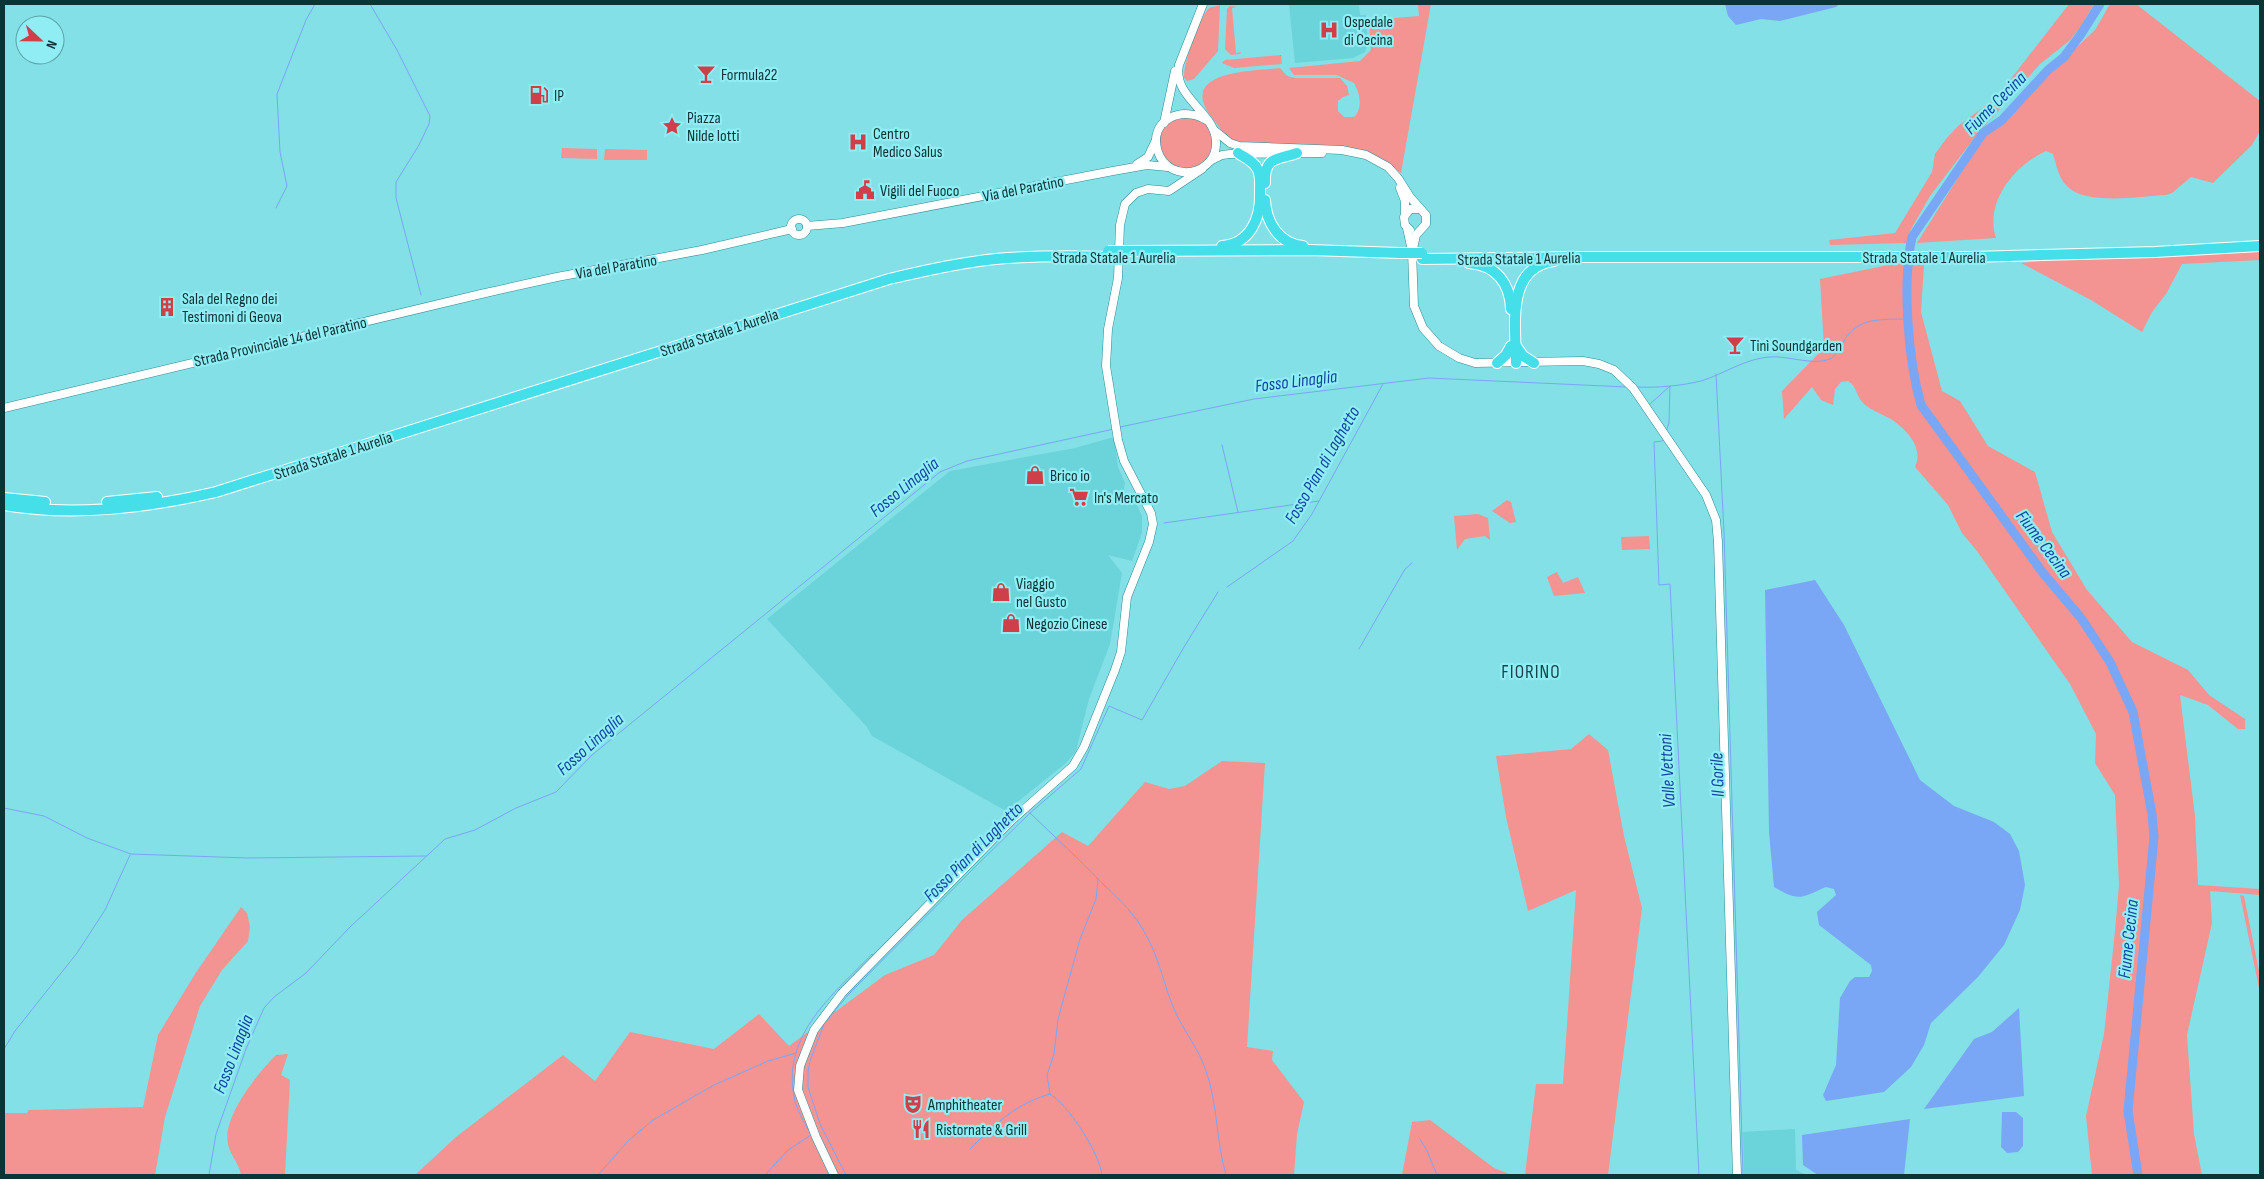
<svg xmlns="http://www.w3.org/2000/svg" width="2264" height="1179" font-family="'Sofia Sans Condensed',sans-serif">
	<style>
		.built { fill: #6bd3da }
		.green { fill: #f39493 }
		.water { fill: #79a6f5 }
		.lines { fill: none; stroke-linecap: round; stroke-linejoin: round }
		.stream { stroke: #79a6f5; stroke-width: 1 }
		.river { stroke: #79a6f5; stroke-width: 9 }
		.secondary-casing { stroke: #2a8d94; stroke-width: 9 }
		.highway-casing { stroke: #fff; stroke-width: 12 }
		.secondary { stroke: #fff; stroke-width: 8 }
		.highway { stroke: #44dfe9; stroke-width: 10 }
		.highway-bridge-casing { stroke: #fff; stroke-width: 12; stroke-linecap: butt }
		.highway-bridge { stroke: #44dfe9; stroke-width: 10 }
		.labels { text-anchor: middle; stroke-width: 4.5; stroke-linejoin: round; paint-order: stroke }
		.poi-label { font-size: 16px; fill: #0a3436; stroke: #90edf3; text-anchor: start }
		.street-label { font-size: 16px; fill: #0a3436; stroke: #90edf3 }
		.water-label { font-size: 18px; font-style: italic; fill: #12459f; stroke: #90edf3 }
		.quarter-label { font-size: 19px; letter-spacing: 1px; fill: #14474b; stroke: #90edf3 }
	</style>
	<rect width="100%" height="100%" fill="#83e0e6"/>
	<g class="built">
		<polygon points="1289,4 1359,4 1360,15 1366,15 1368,44 1365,52 1353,58 1295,63"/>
		<polygon points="1114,437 1118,467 1125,483 1124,489 1129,498 1135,501 1142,516 1142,533 1132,561 1108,555 1122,573 1110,644 1089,699 1076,751 1066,763 1006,811 872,736 867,727 767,619 950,471 1075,448"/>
		<polygon points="1795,1129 1796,1170 1807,1175 1744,1175 1743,1132"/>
	</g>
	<g class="green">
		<path d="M1418 4H1431L1401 173 1371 154 1358 149 1240 144C1226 138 1219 127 1210 115 1178 70 1256 71 1280 68L1287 76 1295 78H1340L1347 86 1349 95 1343 97 1338 101V111L1344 117H1354C1363 109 1360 93 1354 83L1337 75H1294L1289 68 1360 61 1371 50 1369 20 1419 16Z"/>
		<polygon points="2069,4 2094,4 2079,29 2069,41 2040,64 1975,137 1930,196 1910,231 1908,243 1830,245 1829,240 1895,233 1932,172 1935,154 1946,139 1958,126 1996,98"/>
		<path d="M2110 4H2136L2260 101V131L2252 145 2213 183 2191 177 2172 193 2166 195C2141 196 2085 206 2067 186 2059 179 2056 164 2053 154L2046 151C2015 165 1984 202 1996 238L1917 243 1984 136 2095 30Z"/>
		<path d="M1220 5 1218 51 1194 79 1187 81 1184 77C1184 61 1199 18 1209 8 1211 7 1218 6 1220 5Z"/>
		<polygon points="1230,6 1237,7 1232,8 1236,53 1241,52 1240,54 1231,55 1225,49 1227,9"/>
		<polygon points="1281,55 1282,64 1234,68 1222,63 1225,60"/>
		<circle cx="1186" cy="143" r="27"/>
		<polygon points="562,148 597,149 597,159 561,158"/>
		<polygon points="605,149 647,150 647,160 604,160"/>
		<polygon points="2260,250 2260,260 2182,264 2166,294 2152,312 2142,332 2091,300 2021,263 2065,259"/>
		<path d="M1898 263 1924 265 1921 312 1942 391 1960 401 1988 446 2035 472 2052 532 2087 590 2132 642 2188 670 2209 695 2245 719V729H2238L2208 705 2180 695 2195 816 2198 885 2260 889V895L2210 891 2212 923 2187 1035 2194 1134 2202 1175H2092L2086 1116 2104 1034 2115 931 2119 885 2115 795 2095 763 2096 734 2070 684 1977 551 1962 533 1948 505 1915 467C1924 448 1907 430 1891 419 1882 414 1870 410 1863 403 1856 396 1857 386 1848 381L1841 382 1835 389 1833 405 1821 400 1812 387 1784 419 1782 391 1824 348 1820 279Z"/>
		<polygon points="1507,500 1511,502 1516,522 1510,523 1492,511"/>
		<polygon points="1478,514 1488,518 1490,540 1485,536 1465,539 1457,550 1454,516"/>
		<polygon points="1649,536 1650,549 1622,550 1621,537"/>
		<polygon points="1557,572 1563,583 1578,577 1585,593 1554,596 1547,577"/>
		<polygon points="1589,734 1608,750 1624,836 1642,908 1608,1175 1525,1175 1536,1084 1563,1084 1576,890 1528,911 1506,817 1496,756 1571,749"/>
		<polygon points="1222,761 1265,763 1247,1047 1273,1051 1272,1060 1304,1102 1297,1134 1294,1175 415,1175 456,1137 563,1055 595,1081 630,1032 714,1049 759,1014 789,1046 885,975 934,955 962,920 1062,832 1088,846 1145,782 1169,789 1185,786"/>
		<polygon points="2240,895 2244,896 2260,976 2260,993"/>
		<polygon points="241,907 247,913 250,927 248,941 222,970 200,1006 165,1117 155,1175 4,1175 4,1113 27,1113 29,1110 143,1107 158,1035 195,974"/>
		<path d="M288 1054 281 1075 290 1080 285 1175H241C239 1163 230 1155 228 1144 222 1117 258 1073 276 1055Z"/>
		<polygon points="1430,1120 1494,1168 1512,1175 1402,1175 1412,1122"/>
	</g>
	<g class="water">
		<polygon points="1725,4 1839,4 1836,7 1780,21 1761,19 1736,25 1728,16"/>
		<path d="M1815 580 1844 625 1920 780 1954 806 1994 822 2010 834 2019 851 2025 885 2020 910 2004 945 1978 977 1931 1023 1924 1045 1911 1067 1884 1092 1826 1101 1823 1095 1836 1065 1840 998 1850 981 1855 977H1869L1872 971 1871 965 1819 925 1817 912 1836 895 1834 889 1826 887C1801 898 1799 902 1774 887L1769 832 1765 590Z"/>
		<polygon points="2019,1008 2024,1096 1924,1109 1974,1039 1992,1032"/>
		<polygon points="2002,1112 2016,1112 2023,1118 2023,1146 2018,1152 2007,1153 2001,1147"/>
		<polygon points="1910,1119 1904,1175 1818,1175 1803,1165 1802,1135"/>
	</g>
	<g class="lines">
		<g class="stream">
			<polyline points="370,4 397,50 430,116 429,124 419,145 396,182 396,198 421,295"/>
			<polyline points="276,208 287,186 280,152 277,94 306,20 315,4"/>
			<polyline points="1716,374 1724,532 1743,1175"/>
			<path d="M1636 387C1657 388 1680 386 1701 381 1724 374 1744 359 1769 357 1786 355 1813 366 1830 359 1837 356 1840 347 1844 341 1858 316 1883 320 1908 319"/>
			<polyline points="1650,404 1670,386"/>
			<polyline points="1120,427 1254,399 1429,378 1627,387"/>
			<polyline points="1666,432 1669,423 1670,386"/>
			<polyline points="1664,438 1662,441 1654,442 1659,585 1670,584 1699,1175"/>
			<polyline points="1222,445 1238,512"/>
			<polyline points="1164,523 1319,501"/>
			<polyline points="1227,587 1293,541 1312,514 1383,384"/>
			<polyline points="1359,649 1405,569 1412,563"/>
			<polyline points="4,808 44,816 87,838 131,854 248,858 426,856"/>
			<path d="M1030 813C1055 837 1080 860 1104 885 1121 901 1136 915 1147 937 1160 960 1164 987 1175 1011 1184 1032 1199 1049 1206 1071 1218 1105 1216 1141 1226 1175"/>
			<path d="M1098 879 1096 899 1080 939 1058 1019 1054 1054 1047 1075 1050 1094C1069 1106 1099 1152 1102 1175"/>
			<polyline points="4,1049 15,1031 77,953 105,910 130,855"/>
			<polyline points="1420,1139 1427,1151 1437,1175"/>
			<path d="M970 1149C995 1124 1015 1104 1050 1094"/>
			<polyline points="209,1175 216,1134 246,1049 264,1008 274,997 306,973 350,927 445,839 475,830 516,808 556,792 592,755 940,472 967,461 1114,429"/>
			<polyline points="598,1175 628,1141 653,1120 714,1085 768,1061 796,1053"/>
			<path d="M765 1175 788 1150 811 1135C805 1123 796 1110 794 1096 782 1034 834 994 872 954L873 955"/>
			<polyline points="846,1175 820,1124 808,1087 808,1071 810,1061 824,1024 848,995 974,868 1030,813 1081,769 1109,706 1142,720 1184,647 1218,592"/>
		</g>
		<path class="river" d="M2100 4 2081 34 2064 57 2048 70 2002 120 1983 133 1912 237C1902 284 1908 359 1921 405L2043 573 2081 618 2110 662 2133 712 2152 814 2154 837 2128 1111 2138 1175"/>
		<g class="secondary-casing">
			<g id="secondary">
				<path d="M1203 4 1179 65C1172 97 1215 112 1216 141 1218 176 1169 184 1158 152 1147 120 1183 104 1208 121"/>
				<polyline points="1164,123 1175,71"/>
				<polyline points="1214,130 1230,143 1239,146 1342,150 1366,155 1388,167 1398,178 1410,197 1426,215 1426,224 1416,235 1413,249"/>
				<polyline points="1210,161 1222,155 1230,154 1322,153"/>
				<polyline points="1137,164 1148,157 1156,140"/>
				<polyline points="1400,188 1405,201 1405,213"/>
				<circle cx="799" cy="227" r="8"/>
				<polyline points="807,226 843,223 1113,171 1147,165 1168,167"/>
				<polyline points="1407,228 1412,251 1414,306 1423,328 1439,346 1459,358 1475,363 1583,361 1599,364 1614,370 1633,388 1706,495 1716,520 1718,542 1737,1175"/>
				<polyline points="1410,230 1405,225 1404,217 1410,209 1419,209"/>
				<polyline points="4,408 481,294 557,277 702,250 792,229"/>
				<polyline points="834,1175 816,1137 798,1090 800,1066 814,1030 842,993 1012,820 1073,766 1084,747 1115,670 1121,652 1127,597 1149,542 1153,524 1151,513 1124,461 1118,440 1106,366 1108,329 1118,278 1120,225 1125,204 1136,193 1148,189 1169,191 1202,169"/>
			</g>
		</g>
		<g class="highway-casing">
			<g id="highway">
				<path d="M1265 183C1264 156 1277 160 1297 153"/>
				<path d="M1265 200C1266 222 1279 244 1303 246"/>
				<path d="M1222 246C1250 244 1261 218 1260 193 1260 186 1261 177 1258 170 1254 161 1245 158 1238 153"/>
				<polyline points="1126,251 1310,250 1400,253"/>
				<polyline points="1422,259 1576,257 1972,257 2155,252 2260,246"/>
				<path d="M1469 263C1496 265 1510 283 1511 309"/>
				<polyline points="1516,346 1523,356 1534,363"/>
				<polyline points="1497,363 1506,355 1511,346"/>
				<path d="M1516 363C1516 328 1505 267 1554 261"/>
				<polyline points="4,498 45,502"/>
				<polyline points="107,502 157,497"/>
				<path d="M4 505C74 517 147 508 216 492L889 279C928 270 967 261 1007 258 1041 256 1074 256 1108 257"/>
			</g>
		</g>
		<use href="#secondary" class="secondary"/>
		<use href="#highway" class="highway"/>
		<g class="highway-bridge-casing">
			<g id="highway-bridge">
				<polyline points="1108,251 1126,251"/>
				<polyline points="1400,253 1422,253"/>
			</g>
		</g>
		<use href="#highway-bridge" class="highway-bridge"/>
	</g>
	<defs>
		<g id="hospital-bare" transform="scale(1.5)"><path d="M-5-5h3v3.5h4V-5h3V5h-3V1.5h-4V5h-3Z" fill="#cf3f49" stroke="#90edf3" stroke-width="2.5" paint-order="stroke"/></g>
		<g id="bar-bare" transform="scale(1.5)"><path d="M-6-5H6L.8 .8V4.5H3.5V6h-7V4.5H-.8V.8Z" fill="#cf3f49" stroke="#90edf3" stroke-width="2.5" paint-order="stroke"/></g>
		<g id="fuel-bare" transform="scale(1.5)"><path d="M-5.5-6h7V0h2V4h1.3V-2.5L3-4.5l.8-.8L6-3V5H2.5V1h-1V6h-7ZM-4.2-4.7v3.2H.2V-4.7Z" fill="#cf3f49" stroke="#90edf3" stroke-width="2.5" paint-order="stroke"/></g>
		<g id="sight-bare" transform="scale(1.5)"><path d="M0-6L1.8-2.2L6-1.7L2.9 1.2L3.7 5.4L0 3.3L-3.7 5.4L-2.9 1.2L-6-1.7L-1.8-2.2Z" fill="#cf3f49" stroke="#90edf3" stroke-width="2.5" paint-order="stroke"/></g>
		<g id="civic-bare" transform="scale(1.5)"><path d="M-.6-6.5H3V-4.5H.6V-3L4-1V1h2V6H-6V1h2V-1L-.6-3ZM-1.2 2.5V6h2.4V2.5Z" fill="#cf3f49" stroke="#90edf3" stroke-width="2.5" paint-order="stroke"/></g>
		<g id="building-bare" transform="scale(1.5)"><path d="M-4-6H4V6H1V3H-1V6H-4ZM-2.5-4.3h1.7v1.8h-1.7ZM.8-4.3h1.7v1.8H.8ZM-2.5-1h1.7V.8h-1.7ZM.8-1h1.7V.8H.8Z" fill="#cf3f49" stroke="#90edf3" stroke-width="2.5" paint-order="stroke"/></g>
		<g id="shop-bare" transform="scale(1.5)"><path d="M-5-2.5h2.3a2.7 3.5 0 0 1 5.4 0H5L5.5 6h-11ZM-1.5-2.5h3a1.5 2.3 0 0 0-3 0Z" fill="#cf3f49" stroke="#90edf3" stroke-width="2.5" paint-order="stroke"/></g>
		<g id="supermarket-bare" transform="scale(1.5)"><path d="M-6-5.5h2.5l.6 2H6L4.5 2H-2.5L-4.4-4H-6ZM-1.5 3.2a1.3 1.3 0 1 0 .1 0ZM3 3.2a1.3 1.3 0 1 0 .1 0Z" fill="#cf3f49" stroke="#90edf3" stroke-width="2.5" paint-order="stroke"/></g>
		<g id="theatre-bare" transform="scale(1.5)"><path d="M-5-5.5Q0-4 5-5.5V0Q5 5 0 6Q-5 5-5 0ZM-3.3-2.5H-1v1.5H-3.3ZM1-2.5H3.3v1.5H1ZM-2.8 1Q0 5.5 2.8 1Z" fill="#cf3f49" stroke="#90edf3" stroke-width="2.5" paint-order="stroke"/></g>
		<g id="restaurant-bare" transform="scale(1.5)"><path d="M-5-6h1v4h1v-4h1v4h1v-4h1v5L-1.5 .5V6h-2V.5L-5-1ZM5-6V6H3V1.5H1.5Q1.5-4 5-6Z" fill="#cf3f49" stroke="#90edf3" stroke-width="2.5" paint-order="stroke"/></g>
	</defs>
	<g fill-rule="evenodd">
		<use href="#hospital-bare" x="1329" y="30"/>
		<use href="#bar-bare" x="706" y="74"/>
		<use href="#fuel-bare" x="539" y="95"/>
		<use href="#sight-bare" x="672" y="126"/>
		<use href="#hospital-bare" x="858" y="142"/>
		<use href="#civic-bare" x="865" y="190"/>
		<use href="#building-bare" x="167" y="307"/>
		<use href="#bar-bare" x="1735" y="345"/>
		<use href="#shop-bare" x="1035" y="475"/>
		<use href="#supermarket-bare" x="1079" y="497"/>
		<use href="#shop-bare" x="1001" y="592"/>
		<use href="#shop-bare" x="1011" y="623"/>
		<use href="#theatre-bare" x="913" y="1104"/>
		<use href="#restaurant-bare" x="921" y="1129"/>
	</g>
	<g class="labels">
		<g class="poi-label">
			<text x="1344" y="27">Ospedale<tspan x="1344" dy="18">di Cecina</tspan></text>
			<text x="721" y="80">Formula22</text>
			<text x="554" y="101">IP</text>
			<text x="687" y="123">Piazza<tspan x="687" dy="18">Nilde Iotti</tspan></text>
			<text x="873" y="139">Centro<tspan x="873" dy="18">Medico Salus</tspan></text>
			<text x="880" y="196">Vigili del Fuoco</text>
			<text x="182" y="304">Sala del Regno dei<tspan x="182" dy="18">Testimoni di Geova</tspan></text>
			<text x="1750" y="351">Tinì Soundgarden</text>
			<text x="1050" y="481">Brico io</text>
			<text x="1094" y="503">In's Mercato</text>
			<text x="1016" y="589">Viaggio<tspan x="1016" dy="18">nel Gusto</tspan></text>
			<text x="1026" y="629">Negozio Cinese</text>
			<text x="928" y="1110">Amphitheater</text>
			<text x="936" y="1135">Ristornate &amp; Grill</text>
		</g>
		<g class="street-label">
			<text transform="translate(1023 188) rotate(-11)" y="6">Via del Paratino</text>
			<text x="1114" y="263">Strada Statale 1 Aurelia</text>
			<text x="1924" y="263">Strada Statale 1 Aurelia</text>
			<text transform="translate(1519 258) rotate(-1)" y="6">Strada Statale 1 Aurelia</text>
			<text transform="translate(616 266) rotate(-10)" y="6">Via del Paratino</text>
			<text transform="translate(719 332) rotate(-18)" y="6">Strada Statale 1 Aurelia</text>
			<text transform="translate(280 341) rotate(-13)" y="6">Strada Provinciale 14 del Paratino</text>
			<text transform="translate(333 455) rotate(-18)" y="6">Strada Statale 1 Aurelia</text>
		</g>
		<g class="water-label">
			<text transform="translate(1995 103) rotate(-45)" y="6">Fiume Cecina</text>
			<text transform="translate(1296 381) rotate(-7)" y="6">Fosso Linaglia</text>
			<text transform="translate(1322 465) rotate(-60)" y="6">Fosso Pian di Laghetto</text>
			<text transform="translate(904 487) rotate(-39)" y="6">Fosso Linaglia</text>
			<text transform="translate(2044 544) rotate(53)" y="6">Fiume Cecina</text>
			<text transform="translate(590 744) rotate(-42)" y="6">Fosso Linaglia</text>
			<text transform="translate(1667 771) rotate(-93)" y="6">Valle Vettoni</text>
			<text transform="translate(1717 775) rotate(-92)" y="6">Il Gorile</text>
			<text transform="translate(973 852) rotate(-45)" y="6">Fosso Pian di Laghetto</text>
			<text transform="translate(2128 939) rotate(-84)" y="6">Fiume Cecina</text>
			<text transform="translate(233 1054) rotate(-69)" y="6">Fosso Linaglia</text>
		</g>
		<g class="quarter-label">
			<text x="1531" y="678">FIORINO</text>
		</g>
	</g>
	<rect width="2264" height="1179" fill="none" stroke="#0a3436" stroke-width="10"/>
	<g transform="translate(40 40) rotate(112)"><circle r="24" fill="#90edf3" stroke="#5aa3a7"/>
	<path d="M0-4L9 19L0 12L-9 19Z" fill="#cf3f49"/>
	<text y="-8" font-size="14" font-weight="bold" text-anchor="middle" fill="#0a3436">N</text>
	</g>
</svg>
